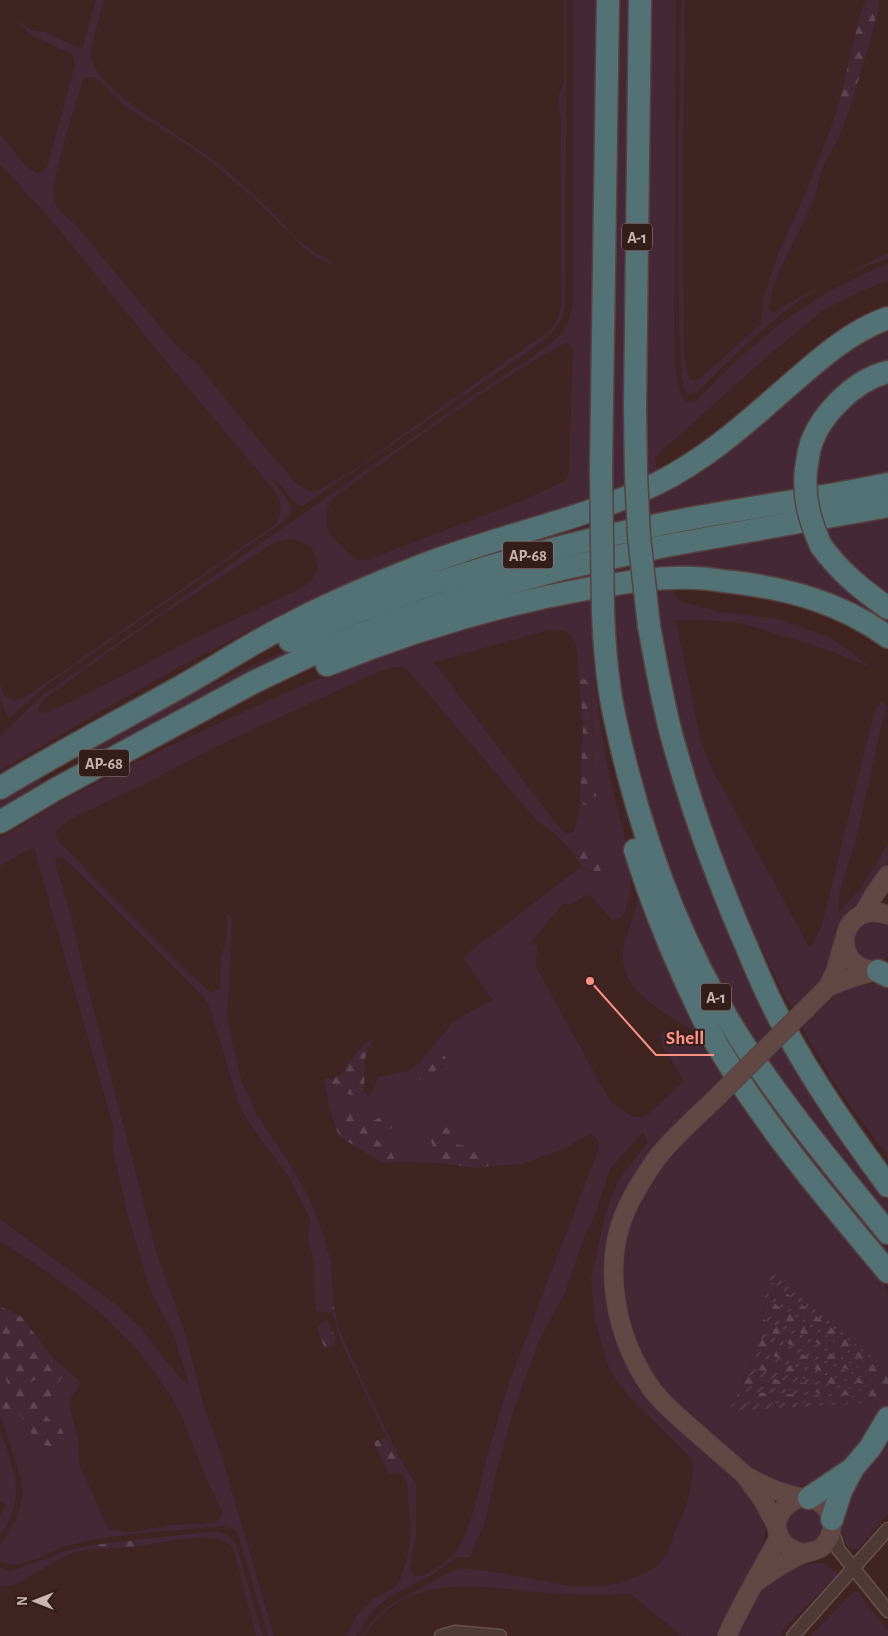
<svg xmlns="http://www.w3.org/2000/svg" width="888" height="1636" font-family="'Alegreya Sans',sans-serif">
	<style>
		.grass { fill: #452836; fill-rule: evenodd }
		.forest { fill: url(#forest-firs); fill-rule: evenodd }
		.garden { fill: url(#garden-furrows) }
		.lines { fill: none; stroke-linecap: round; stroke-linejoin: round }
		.street-casing { stroke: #67514f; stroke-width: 15 }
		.secondary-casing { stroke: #584240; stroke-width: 20 }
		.highway-casing { stroke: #57413f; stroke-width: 25 }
		.street { stroke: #4f3937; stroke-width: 12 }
		.secondary { stroke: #624844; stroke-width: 18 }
		.highway { stroke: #537275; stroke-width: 22 }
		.secondary-bridge-casing { stroke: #584240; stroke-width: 20; stroke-linecap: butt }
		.highway-bridge-casing { stroke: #57413f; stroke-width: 25; stroke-linecap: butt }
		.secondary-bridge { stroke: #624844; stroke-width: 18 }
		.highway-bridge { stroke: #537275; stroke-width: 22 }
		.labels { text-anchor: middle; stroke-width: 4; stroke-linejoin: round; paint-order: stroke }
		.shield { fill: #341e1c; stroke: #9d8886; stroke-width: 1 }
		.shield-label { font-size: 16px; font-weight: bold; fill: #cab5b3 }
		.leader { fill: none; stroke: #fe9184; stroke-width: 2 }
		.callout-dot { fill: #fe9184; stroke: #341e1c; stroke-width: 2 }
		.callout-label { font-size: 19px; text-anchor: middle; font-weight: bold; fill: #fe9184; stroke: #341e1c; stroke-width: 4; stroke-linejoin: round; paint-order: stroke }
	</style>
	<defs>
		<pattern id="forest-firs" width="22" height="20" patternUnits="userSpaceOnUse" patternTransform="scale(1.25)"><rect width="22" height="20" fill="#452836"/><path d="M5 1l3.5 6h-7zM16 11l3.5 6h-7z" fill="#5e4551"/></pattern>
		<pattern id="garden-furrows" width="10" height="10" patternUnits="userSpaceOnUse" patternTransform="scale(1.25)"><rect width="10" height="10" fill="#452836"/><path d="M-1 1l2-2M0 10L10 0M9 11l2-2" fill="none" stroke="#5e4551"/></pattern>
	</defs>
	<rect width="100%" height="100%" fill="#3f2422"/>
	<g class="grass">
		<path d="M96 0H104L90 53C92 91 188 138 217 163 236 178 254 195 271 211 279 219 286 229 295 237 300 242 306 247 313 251 324 258 324 254 334 266L314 256 303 247 268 212 215 165 186 144 127 108 96 78 88 77 83 80C77 101 49 185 54 201 57 211 68 218 75 224L172 341 199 366 267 450 297 484 309 491H317L355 469 550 330 558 319 561 305V120L558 98 564 81V0H567L565 306C563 321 556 329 545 340L303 506 297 504 274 479 272 481C280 491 298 506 287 519L51 682 10 717 6 715 0 698V683L4 696 14 700 24 698 277 523C282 510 282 501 274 490L160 354 53 222 0 164V134L25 165 36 173 43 171 47 167 75 65 72 54 32 36 15 19 31 30 45 32 82 49Z"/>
		<path d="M573 0H676L674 333C675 349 674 389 684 399 688 403 691 402 695 403 752 341 810 294 888 264V281L863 290 822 311 768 356 655 457 658 473C628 485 597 499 567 509 525 523 481 530 440 546 285 604 141 686 0 771V736L40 697 465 401 541 351 560 335 568 322 573 305ZM567 342 573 349 569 471 565 481 522 501 364 561 352 557 331 536 326 525V512L333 498C409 444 485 386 567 342ZM291 539C314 545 313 547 318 569L310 582 294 592 197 637 77 699 45 713H38V708L44 699 154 620 275 542Z"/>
		<path d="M681 0H685C685 103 680 206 684 308 684 327 682 364 690 380L699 379 761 324 764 297 779 252 804 197 837 111 848 114 839 137 822 169 814 200 775 281 770 299 769 309 773 313 796 299 888 253V258C861 267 821 284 799 301 764 326 733 357 702 387L695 393 689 394 685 390 682 379 679 329 678 174Z"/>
		<polygon points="888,325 888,364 838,410 888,379 888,473 614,522 551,537 433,572 652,493 844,347"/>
		<polygon points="774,510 696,533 224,687 94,754 91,752 90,749 175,703 302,642 518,563"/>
		<polygon points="888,516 888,604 860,582 819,526"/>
		<polygon points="806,529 888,617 888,628 717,574 437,616 573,576"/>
		<path d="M675 587 673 595 683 602 721 612 779 619 833 639 872 668 831 651 742 623 702 620H676L701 743 714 773 810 948 822 925 875 708 882 702 887 707C874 750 867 795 856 839 850 863 837 888 838 913L860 889 888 844V862L862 900 847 913 837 926 831 955 838 991C855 986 871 981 888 986V1155C814 1067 766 962 721 857L699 855 727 929 760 998 888 1198V1223L744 1032 680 909 592 625C593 662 596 698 602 734 605 752 608 770 612 787 621 824 642 880 622 917L612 920 589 893 573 904H563L529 944 538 945 535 965 610 1101 633 1117 646 1116 684 1081 662 1045 660 1034 666 1030C684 1031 697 1044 712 1054L875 1269 888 1291V1373L768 1271 763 1319 759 1344 730 1411 881 1402 888 1385V1405L875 1427 846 1464 810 1485 788 1487 750 1470 680 1409 644 1367 624 1305 621 1263 626 1234 639 1200 650 1181 676 1147 728 1100 717 1084C691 1112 659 1139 638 1171 599 1229 594 1306 628 1368 642 1395 664 1416 687 1436 706 1453 759 1494 764 1518 772 1553 736 1605 720 1636H682L630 1594C602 1595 574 1595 546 1593 479 1587 407 1570 364 1636H361C383 1605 394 1603 425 1586 434 1581 443 1574 452 1571 465 1567 480 1570 493 1572 543 1578 589 1599 638 1576 646 1573 658 1567 663 1560 669 1553 672 1540 675 1532 685 1510 696 1484 692 1459L631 1399 613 1375 607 1363 596 1324 591 1279 605 1215 618 1181 648 1142 643 1132 610 1169 593 1220 584 1238 564 1295 540 1338 514 1409 498 1465 485 1522 470 1557H457L430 1576 388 1598 374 1609 356 1636H346L356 1617 373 1599 395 1587 401 1578 408 1554 411 1528 407 1481 400 1473V1466L342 1344 332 1313H335L339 1328 355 1365 398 1455 416 1485V1536L410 1568 414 1577 421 1576 434 1570 455 1554 465 1535 475 1507 487 1456 509 1382 599 1148V1141L591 1133 565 1148 522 1164 491 1166 486 1156 466 1146 454 1144 457 1137 441 1151V1163L396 1162 387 1145 377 1140 376 1134 377 1129 367 1123 357 1120 347 1124 345 1131 336 1128 329 1107 324 1079H332L334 1093C346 1091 353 1099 364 1091L369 1097 378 1077 408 1071 421 1062 426 1066V1081L436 1070 443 1067 444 1056 430 1050 454 1021 492 1000 463 957 581 867 589 872 600 871 604 859 581 845 575 855 556 835 536 820 406 668 396 667 382 670 213 748 149 782 70 819 56 831 57 839 91 875 191 975 212 993 220 989 221 957 226 940 227 914 232 917 227 1015 232 1043 242 1082 257 1115 287 1160 306 1192 321 1228 331 1262 333 1301 315 1298 314 1264 308 1239 311 1221 289 1177 256 1133 240 1108 209 1005 200 993 64 858 57 857 55 863 69 909 85 977 156 1251 186 1336 204 1407 221 1454 274 1636H268L237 1531C234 1529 232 1528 230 1527 219 1524 203 1528 191 1529 151 1532 109 1535 69 1545 47 1551 24 1572 0 1561V1546L17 1518 23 1493 21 1478 3 1423 19 1415 38 1444 56 1448 61 1428 51 1422 46 1415C48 1399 53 1389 63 1376L49 1361 51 1356 79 1381 78 1389 71 1398 69 1404 78 1439 79 1463 105 1523 111 1530 132 1532 171 1525 214 1523 220 1519 223 1513C216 1498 208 1483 202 1468 193 1446 186 1423 174 1402 133 1330 68 1284 0 1241V1219L118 1306 142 1329 157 1350 186 1384 189 1383 173 1333 152 1295 127 1213 113 1149V1126L34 848 27 850 0 866V838L62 801 156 752 301 686 388 653 471 624 624 593ZM549 630C553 631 561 630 565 631 580 637 578 666 579 679L590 680 592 705 593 780 597 801 593 809 580 803V812L573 833H565L557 825 434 662Z"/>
		<polygon points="40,779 42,782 0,810 0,802"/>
		<path d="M640 886 705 1038C676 1018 620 996 623 953 623 942 629 930 632 920 636 909 638 897 640 886Z"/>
		<path d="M870 919 884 922 888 925V957C865 974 841 945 857 927 860 924 866 922 870 919Z"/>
		<polygon points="712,1012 770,1102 888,1248 888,1266 759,1105"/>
		<path d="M0 1359 5 1367C4 1379 9 1389 16 1399L12 1402 0 1396Z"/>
		<polygon points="34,1380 39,1380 35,1391 37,1399 26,1407 25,1404 28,1391 24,1390 24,1387"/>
		<path d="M0 1428C13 1472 29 1493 0 1535V1518L6 1505 0 1501Z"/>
		<path d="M888 1445V1514L858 1549 848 1548C840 1533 838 1510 847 1495 855 1479 870 1464 880 1450Z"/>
		<polygon points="795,1506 816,1506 827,1523 819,1542 798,1546 784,1530 786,1516"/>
		<path d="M207 1532C222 1532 227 1532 236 1544L263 1636H256L234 1550C230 1545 225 1540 219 1539 201 1534 155 1544 136 1547L135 1540Z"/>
		<path d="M86 1546 87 1550C64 1551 40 1572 19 1583 14 1585 6 1586 0 1587V1567L8 1571 18 1569 66 1551Z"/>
		<polygon points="823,1563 838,1574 782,1631 781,1636 734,1636 756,1593 779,1573 802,1564"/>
		<polygon points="855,1590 888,1631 888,1636 811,1636"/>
	</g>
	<g class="forest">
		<polygon points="866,0 880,0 872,34 848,114 837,111 860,15"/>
		<polygon points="579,679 590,680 591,686 593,780 597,801 594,809 580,803 583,725"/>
		<path d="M581 845C598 847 609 852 600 871 585 872 581 868 575 855Z"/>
		<path d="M373 1039 365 1058 364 1091C353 1099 346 1091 334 1093L332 1079 341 1074 362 1046Z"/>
		<polygon points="430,1050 444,1056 448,1061 436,1070 426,1082 419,1079 426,1066 421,1062"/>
		<path d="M349 1111C363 1127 369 1122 387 1115L396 1125 387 1131 378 1129 376 1134 377 1140 387 1144 396 1162 383 1163 340 1137 336 1128 345 1130 347 1124 342 1114Z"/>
		<path d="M441 1125 457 1133 455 1144C474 1148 482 1146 491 1166L474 1168 441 1163V1151L433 1147 430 1138 431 1129Z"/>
		<polygon points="767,1278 888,1371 888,1385 882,1402 733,1404 739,1391 864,1398 742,1385 746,1375 870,1392 749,1368 754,1356 867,1386 756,1351 760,1338 871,1380 761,1332 763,1319 873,1375 764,1313 765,1297 872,1367 766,1292"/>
		<polygon points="315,1298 333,1301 335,1313 316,1311"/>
		<path d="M0 1306 22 1317 51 1356 49 1361 58 1366 63 1376C53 1389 48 1399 46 1415L51 1422 61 1428 69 1445 65 1452 49 1446 38 1444 20 1415 3 1423 0 1414V1396L12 1402 16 1399C9 1389 4 1379 5 1367L0 1359ZM34 1380H39L35 1391 37 1399 26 1407 25 1404 28 1390H24V1387Z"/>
		<polygon points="324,1321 328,1322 336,1338 334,1345 325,1349 317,1328"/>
		<polygon points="387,1438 400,1466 400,1473 389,1474 373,1441"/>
		<polygon points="135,1540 136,1547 87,1550 86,1546"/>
	</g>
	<g class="garden">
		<polygon points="768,1270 888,1371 767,1278"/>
		<polygon points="766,1292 888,1378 765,1297"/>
		<polygon points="764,1313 888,1383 763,1319"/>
		<polygon points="761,1332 887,1387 760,1338"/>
		<polygon points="756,1351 885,1391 754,1356"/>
		<polygon points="749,1368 884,1394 746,1375"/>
		<polygon points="742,1385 882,1399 739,1391"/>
		<polygon points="882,1402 729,1411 733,1404"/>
	</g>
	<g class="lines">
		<g class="street-casing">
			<g id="street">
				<polyline points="832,1529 838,1549 888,1611"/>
				<polyline points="441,1636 455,1632 500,1636"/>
				<polyline points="793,1636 888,1529"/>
			</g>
		</g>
		<g class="secondary-casing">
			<g id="secondary">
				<polyline points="863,914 874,895 888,875"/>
				<path d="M874 971C825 964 843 898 888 915"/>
				<polyline points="828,987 850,978 875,971"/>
				<polyline points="828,987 836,970 844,941"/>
				<path d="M718 1096C699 1115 674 1136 657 1158 645 1175 634 1192 626 1210 601 1267 616 1338 651 1388 662 1403 677 1416 691 1428 709 1444 728 1460 746 1476 762 1485 780 1494 799 1497 805 1499 811 1497 817 1501 834 1509 837 1533 823 1546 817 1552 810 1551 802 1554 786 1561 771 1571 756 1582"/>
				<polyline points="747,1478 763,1500 776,1525"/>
				<path d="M800 1498C767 1510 770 1547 804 1553"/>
				<path d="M727 1636C742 1602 762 1570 779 1537"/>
			</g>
		</g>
		<g class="highway-casing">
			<g id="highway">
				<polyline points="601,470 608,0"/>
				<path d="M806 470C807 464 808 457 809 451 817 417 854 380 888 372"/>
				<polyline points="636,474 635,406 640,0"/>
				<path d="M821 546C841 573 861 589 888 608"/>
				<path d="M603 612C604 639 606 665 610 692 614 719 621 746 628 773 652 865 687 956 739 1037 784 1107 836 1169 888 1233"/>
				<path d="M649 626C656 663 662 700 672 737 691 807 716 876 745 943 757 971 768 999 783 1025 813 1082 850 1134 888 1186"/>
				<path d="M290 641C407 586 531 551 657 525 734 509 812 500 888 484"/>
				<path d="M327 665C411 631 497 605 586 589 621 583 658 576 695 578 707 578 720 581 733 582 789 589 842 603 888 637"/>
				<path d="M0 788C60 752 121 720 182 686 218 666 251 643 288 625 331 602 377 583 423 565 500 535 583 520 658 483 702 461 740 429 777 396 811 367 845 333 888 318"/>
				<polyline points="0,822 56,789 254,682 319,651 391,622 484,590 566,568 665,546 888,506"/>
				<path d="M635 850C649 895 666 938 685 980 696 1003 706 1027 719 1048 767 1129 828 1200 888 1272"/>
				<polyline points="878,971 888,976"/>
				<polyline points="809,1498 852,1469"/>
				<polyline points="832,1519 841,1491 853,1468 870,1448 888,1418"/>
			</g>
		</g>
		<use href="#street" class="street"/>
		<use href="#secondary" class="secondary"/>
		<use href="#highway" class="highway"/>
		<g class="secondary-bridge-casing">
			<polyline id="secondary-bridge" points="718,1096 828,987"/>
		</g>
		<g class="highway-bridge-casing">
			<g id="highway-bridge">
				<polyline points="601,470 603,612"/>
				<path d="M806 470C803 498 810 521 821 546"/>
				<polyline points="636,474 639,536 649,626"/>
			</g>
		</g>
		<use href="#secondary-bridge" class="secondary-bridge"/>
		<use href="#highway-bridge" class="highway-bridge"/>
	</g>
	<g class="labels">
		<g class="shield">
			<rect x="622" y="223.5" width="30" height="27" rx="4"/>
			<rect x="503" y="541.5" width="50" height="27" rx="4"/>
			<rect x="79" y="749.5" width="50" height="27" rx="4"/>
			<rect x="701" y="983.5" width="30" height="27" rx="4"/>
		</g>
		<g class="shield-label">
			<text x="637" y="243">A-1</text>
			<text x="528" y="561">AP-68</text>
			<text x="104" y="769">AP-68</text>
			<text x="716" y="1003">A-1</text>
		</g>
	</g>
	<path class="leader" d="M590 981L656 1055H714"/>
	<circle class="callout-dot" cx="590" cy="981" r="5"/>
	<g class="callout-label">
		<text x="685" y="1044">Shell</text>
	</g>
	<g transform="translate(35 1601) rotate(270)" stroke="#341e1c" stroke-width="4" paint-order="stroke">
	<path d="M0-4L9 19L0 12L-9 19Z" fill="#cab5b3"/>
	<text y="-8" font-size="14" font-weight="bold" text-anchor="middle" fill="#cab5b3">N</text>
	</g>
</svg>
